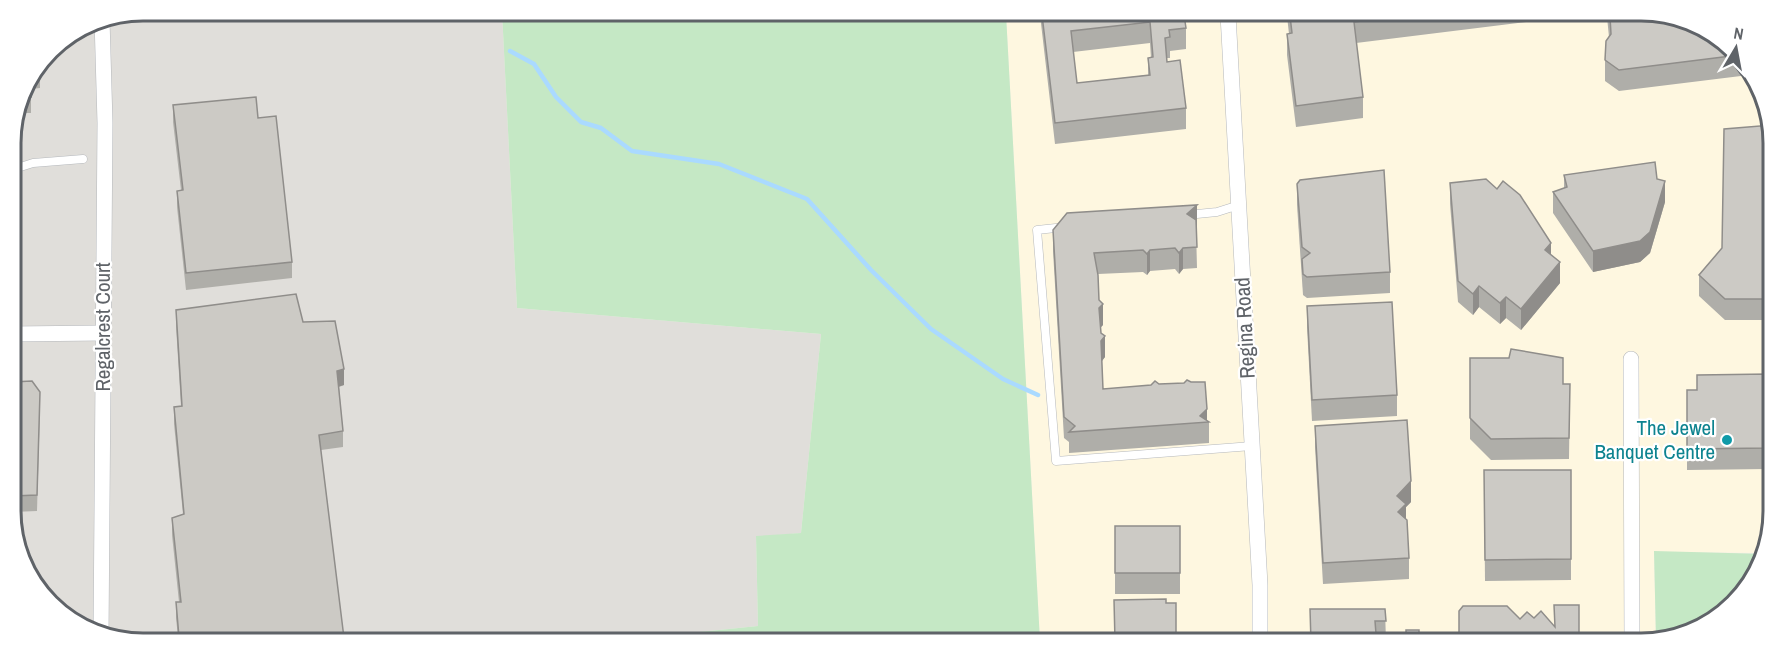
<svg xmlns="http://www.w3.org/2000/svg" width="1784" height="654" font-family="'Archivo Narrow',sans-serif">
	<style>
		.commercial { fill: #fef7e0 }
		.industrial { fill: #e0deda }
		.green { fill: #c5e8c5 }
		.lines { fill: none; stroke-linecap: round; stroke-linejoin: round }
		.stream { stroke: #aadaff; stroke-width: 4.5 }
		.service-casing { stroke: #b5b8bc; stroke-width: 9 }
		.minor-casing { stroke: #b5b8bc; stroke-width: 16 }
		.service { stroke: #fff; stroke-width: 8 }
		.minor { stroke: #fff; stroke-width: 15 }
		.wall { fill: #afaea9; fill-rule: evenodd }
		.shaded-wall { fill: #8f8d8a }
		.building { fill: #cccac5; stroke: #8f8d8a; stroke-width: 1.5; fill-rule: evenodd }
		.culture-dot { fill: #0f9aa8; stroke: #fff; stroke-width: 2 }
		.labels { text-anchor: middle; stroke-width: 4.5; stroke-linejoin: round; paint-order: stroke }
		.street-label { font-size: 21px; fill: #5f6368; stroke: #fff }
		.culture-label { font-size: 21px; fill: #0d838f; stroke: #fff; text-anchor: end }
		.rim { fill: none; stroke: #5f6368; stroke-width: 3 }
	</style>
	<rect width="100%" height="100%" fill="#f1efe8"/>
	<polygon class="commercial" points="1006,14 1683,17 1741,56 1772,126 1767,553 1654,552 1656,640 1649,643 1040,641"/>
	<polygon class="industrial" points="143,11 502,12 517,308 821,334 801,533 756,537 758,626 690,633 688,639 101,637 44,598 13,536 11,134 24,84 56,44 93,20"/>
	<g class="green">
		<polygon points="502,12 1006,14 1040,641 688,639 690,633 758,626 756,536 801,533 821,334 517,308"/>
		<polygon points="1654,551 1766,554 1722,616 1656,640"/>
	</g>
	<g class="lines">
		<polyline class="stream" points="510,51 534,64 556,97 581,122 601,128 632,151 719,164 807,199 871,270 931,329 1003,379 1038,395"/>
		<g class="service-casing">
			<g id="service">
				<polyline points="11,170 33,163 83,159"/>
				<polyline points="1187,215 1217,212 1239,205"/>
				<polyline points="1065,227 1037,230 1056,461 1252,446"/>
			</g>
		</g>
		<g class="minor-casing">
			<g id="minor">
				<polyline points="1228,15 1260,585 1260,642"/>
				<polyline points="12,334 103,333"/>
				<polyline points="1631,359 1632,643"/>
				<polyline points="101,636 105,123 102,19"/>
			</g>
		</g>
		<use href="#service" class="service"/>
		<use href="#minor" class="minor"/>
	</g>
	<g class="wall">
		<polygon points="593,13 604,13 604,18 593,19"/>
		<path d="M1040 15H1184L1186 28V49L1170 51V58H1167V62L1186 108V129L1055 144ZM1150 43 1151 58H1148V75L1077 83 1073 52Z"/>
		<polygon points="1287,16 1543,17 1543,20 1356,43 1363,97 1363,118 1296,127 1287,55 1287,34 1289,34"/>
		<polygon points="1607,17 1683,17 1741,56 1749,75 1619,91 1605,81 1605,60 1609,37"/>
		<polygon points="40,64 40,88 31,89 31,113 16,113 24,84"/>
		<polygon points="173,105 258,118 292,262 292,278 186,290 177,207 177,191 181,190 173,122"/>
		<polygon points="1772,125 1770,320 1725,320 1699,296 1699,275 1722,248"/>
		<polygon points="1564,175 1665,202 1650,253 1640,262 1593,272 1553,213 1553,192 1564,188"/>
		<polygon points="1450,183 1551,255 1560,283 1521,330 1506,318 1500,324 1479,307 1473,315 1458,302 1450,204"/>
		<polygon points="1297,184 1390,272 1390,293 1307,298 1303,295 1297,205"/>
		<polygon points="1197,226 1196,228 1197,268 1183,269 1179,274 1175,269 1150,271 1147,275 1143,272 1098,274 1099,300 1103,325 1100,328 1101,333 1105,357 1102,361 1103,389 1207,421 1209,422 1209,443 1069,453 1069,442 1064,438 1053,251 1053,230"/>
		<polygon points="1307,306 1397,395 1397,416 1312,421 1307,327"/>
		<polygon points="176,310 303,322 344,385 339,387 343,431 343,447 321,450 344,638 178,637 176,618 176,602 179,602 172,535 172,518 183,514 174,424 174,407 181,406 176,326"/>
		<polygon points="1470,358 1509,358 1563,384 1570,384 1569,459 1491,460 1470,439"/>
		<polygon points="1769,374 1768,469 1687,470 1687,390 1697,390"/>
		<polygon points="12,382 40,408 37,511 13,512"/>
		<polygon points="1315,426 1411,502 1406,507 1406,519 1409,558 1409,579 1323,584 1315,447"/>
		<polygon points="1484,470 1571,470 1571,580 1485,581"/>
		<rect x="1115" y="526" width="65" height="68"/>
		<polygon points="1385,609 1386,642 1310,642"/>
	</g>
	<g class="shaded-wall">
		<polygon points="1665,181 1665,202 1650,253 1640,262 1593,272 1593,251"/>
		<polygon points="1197,205 1197,226 1187,235 1187,214"/>
		<polygon points="1551,243 1551,264 1545,250"/>
		<polygon points="1183,248 1183,269 1179,274 1179,253"/>
		<polygon points="1150,250 1150,271 1147,275 1147,254"/>
		<polygon points="1560,262 1560,283 1521,330 1521,309"/>
		<polygon points="1479,286 1479,307 1473,315 1473,294"/>
		<polygon points="1506,297 1506,318 1500,324 1500,303"/>
		<polygon points="1103,304 1103,325 1099,329 1099,308"/>
		<polygon points="1105,336 1105,357 1101,362 1101,341"/>
		<polygon points="344,369 344,385 337,387 337,371"/>
		<polygon points="1207,409 1207,422 1200,416"/>
		<polygon points="1411,481 1411,502 1406,507 1406,525 1398,533 1397,496"/>
	</g>
	<g class="building">
		<path d="M1042 15H1184L1186 28 1169 30 1170 37 1165 38 1167 62 1180 60 1186 108 1055 123ZM1150 22 1153 57 1148 58 1150 75 1077 83 1071 31Z"/>
		<polygon points="1290,16 1404,16 1354,22 1363,97 1296,106 1287,34 1292,33"/>
		<polygon points="1610,17 1683,17 1739,55 1619,70 1605,60 1606,41 1611,34"/>
		<polygon points="40,64 40,72 34,72"/>
		<polygon points="31,75 31,97 21,97 24,84"/>
		<polygon points="256,97 258,118 276,116 292,262 186,273 177,191 183,190 173,105"/>
		<polygon points="1772,125 1770,299 1725,299 1699,275 1722,248 1724,129"/>
		<polygon points="1655,162 1657,179 1665,181 1650,232 1640,241 1593,251 1553,192 1567,187 1564,175"/>
		<polygon points="1384,170 1390,272 1307,277 1303,274 1302,259 1310,253 1302,247 1297,184 1300,180"/>
		<polygon points="1486,179 1497,189 1503,181 1520,195 1551,243 1545,250 1560,262 1521,309 1506,297 1500,303 1479,286 1473,294 1458,281 1450,183"/>
		<polygon points="1197,205 1187,214 1196,220 1197,247 1183,248 1179,253 1175,248 1150,250 1147,254 1143,250 1094,253 1098,275 1099,300 1103,304 1099,308 1101,333 1105,336 1101,341 1103,389 1151,385 1155,381 1159,384 1184,383 1187,380 1191,382 1205,382 1207,409 1200,416 1209,422 1069,432 1075,426 1064,417 1053,230 1067,213"/>
		<polygon points="296,294 303,322 335,321 344,369 337,371 343,431 319,435 344,638 179,637 176,602 181,602 172,518 184,514 174,407 182,406 176,310"/>
		<polygon points="1392,302 1397,395 1312,400 1307,306"/>
		<polygon points="1511,349 1563,358 1563,384 1570,384 1569,438 1491,439 1470,418 1470,358 1509,358"/>
		<polygon points="1769,374 1768,448 1687,449 1687,390 1697,390 1697,375"/>
		<polygon points="32,381 40,392 37,495 13,496 12,382"/>
		<polygon points="1407,420 1411,481 1397,496 1406,504 1398,512 1407,520 1409,558 1323,563 1315,426"/>
		<polygon points="1484,470 1571,470 1571,559 1485,560"/>
		<rect x="1115" y="526" width="65" height="47"/>
		<polygon points="1166,599 1166,603 1176,603 1176,641 1115,641 1114,600"/>
		<polygon points="1554,605 1579,605 1579,643 1459,642 1459,611 1463,606 1507,606 1520,619 1527,612 1534,618 1541,611 1555,627"/>
		<polygon points="1310,609 1385,609 1386,621 1375,621 1376,634 1353,634 1353,642 1311,642"/>
		<polygon points="1406,630 1419,630 1419,637 1432,636 1432,642 1406,642"/>
	</g>
	<circle class="culture-dot" cx="1727" cy="440" r="6"/>
	<g class="labels">
		<g class="street-label">
			<text transform="translate(103 327) rotate(-90)" y="7">Regalcrest Court</text>
			<text transform="translate(1245 328) rotate(-93)" y="7">Regina Road</text>
		</g>
		<g class="culture-label">
			<text x="1715" y="435">The Jewel<tspan x="1715" dy="24">Banquet Centre</tspan></text>
		</g>
	</g>
	<path d="M0 0H1784V654H0ZM143 21H1641A122 122 0 0 1 1763 143V511A122 122 0 0 1 1641 633H143A122 122 0 0 1 21 511V143A122 122 0 0 1 143 21Z" fill="#fff" fill-rule="evenodd"/>
	<path class="rim" d="M143 21H1641A122 122 0 0 1 1763 143V511A122 122 0 0 1 1641 633H143A122 122 0 0 1 21 511V143A122 122 0 0 1 143 21Z"/>
	<g transform="translate(1736 48) rotate(10)" stroke="#ffffff" stroke-width="4.5" paint-order="stroke">
	<path d="M0-4.5L10 22L0 15L-10 22Z" fill="#5f6368"/>
	<text y="-9" font-size="16" font-weight="bold" text-anchor="middle" fill="#5f6368">N</text>
	</g>
</svg>
